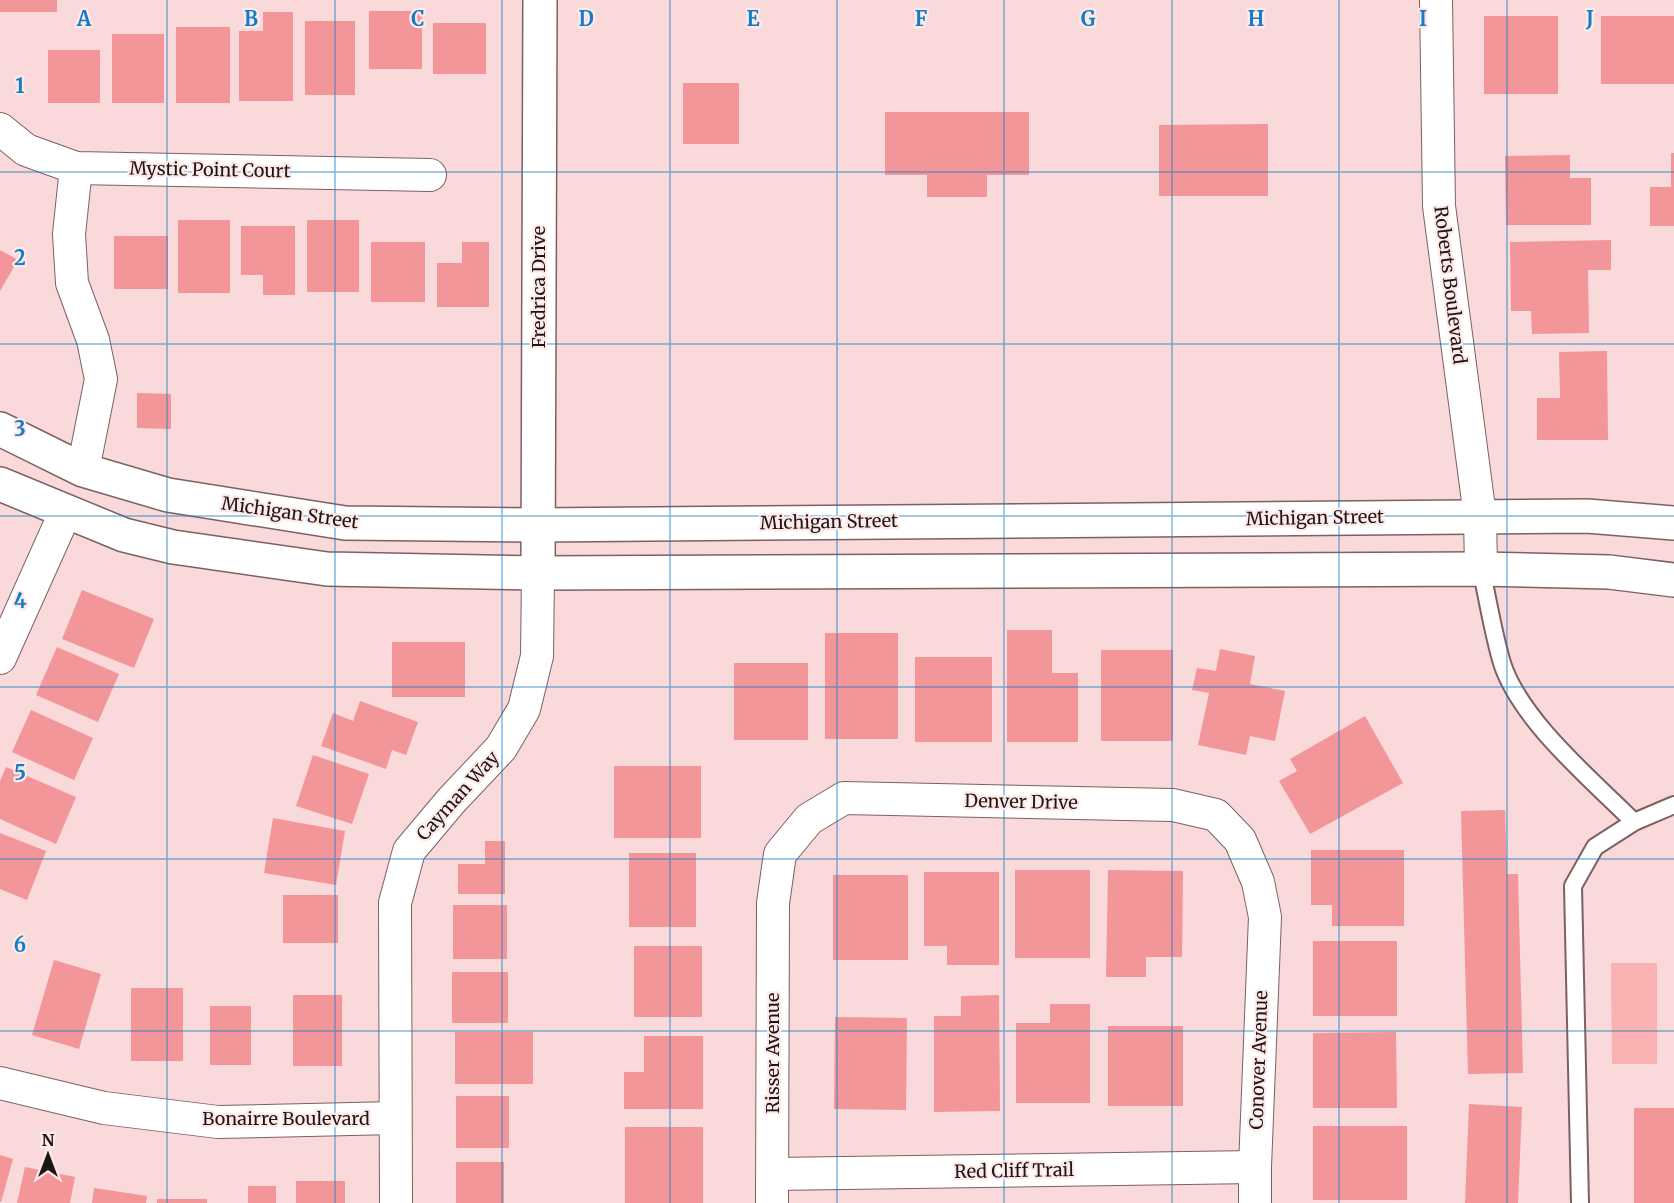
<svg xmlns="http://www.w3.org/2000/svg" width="1674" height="1203" font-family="Merriweather,serif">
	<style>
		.green { fill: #fab1b2 }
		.building { fill: #f29699 }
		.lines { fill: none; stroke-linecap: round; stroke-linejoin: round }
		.lane-casing { stroke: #7d6161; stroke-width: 20 }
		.street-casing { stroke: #7d6161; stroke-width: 34 }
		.secondary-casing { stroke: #7d6161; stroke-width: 36 }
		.lane { stroke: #fff; stroke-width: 16 }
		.street { stroke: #fff; stroke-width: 32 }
		.secondary { stroke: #fff; stroke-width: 33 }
		.grid { fill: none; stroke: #147bc6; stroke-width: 1.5; stroke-opacity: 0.55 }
		.labels { text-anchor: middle; stroke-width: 4.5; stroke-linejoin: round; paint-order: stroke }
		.street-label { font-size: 18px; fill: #201515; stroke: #fde9e9 }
		.grid-label { font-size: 20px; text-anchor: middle; font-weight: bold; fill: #147bc6; stroke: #fde9e9; stroke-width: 4.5; stroke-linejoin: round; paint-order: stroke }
	</style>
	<rect width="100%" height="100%" fill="#f9d9d9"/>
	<polygon class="green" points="1611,963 1657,963 1657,1064 1612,1064"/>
	<g class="building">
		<rect x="0" y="0" width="57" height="12"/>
		<rect x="369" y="11" width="53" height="58"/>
		<polygon points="263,12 293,12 293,101 239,101 239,31 263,31"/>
		<rect x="1484" y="16" width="74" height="78"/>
		<rect x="1601" y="16" width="73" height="68"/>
		<rect x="305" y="21" width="50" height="74"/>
		<rect x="433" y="23" width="53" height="51"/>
		<rect x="176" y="27" width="54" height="76"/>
		<rect x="112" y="34" width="52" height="69"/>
		<rect x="48" y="50" width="52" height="53"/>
		<rect x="683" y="83" width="56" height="61"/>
		<polygon points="885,112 1029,112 1029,175 987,175 987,197 927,197 927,175 885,175"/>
		<polygon points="1268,124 1268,196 1159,196 1159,125"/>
		<polygon points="1671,153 1674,153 1674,226 1650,226 1650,187 1671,187"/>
		<polygon points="1570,155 1570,178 1591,178 1591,225 1506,225 1505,156"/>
		<rect x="178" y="220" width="52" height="73"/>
		<rect x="307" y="220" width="52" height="72"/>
		<polygon points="241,226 295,226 295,295 263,295 263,275 241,275"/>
		<rect x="114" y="236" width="54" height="53"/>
		<polygon points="1611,240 1611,270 1588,270 1589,333 1532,334 1531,311 1511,311 1510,242"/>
		<rect x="371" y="242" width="54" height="60"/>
		<polygon points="462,242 489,242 489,307 437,307 437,263 462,263"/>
		<polygon points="0,250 18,260 0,291"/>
		<polygon points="1607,351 1608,440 1537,440 1537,398 1560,398 1559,352"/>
		<polygon points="137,393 171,394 171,429 137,428"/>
		<polygon points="82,590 154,619 134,668 62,639"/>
		<polygon points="1007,630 1052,630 1052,673 1078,673 1078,742 1007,742"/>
		<rect x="825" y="633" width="73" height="106"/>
		<rect x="392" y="642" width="73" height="55"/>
		<polygon points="57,647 119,674 98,722 36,695"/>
		<polygon points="1220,649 1255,656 1250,684 1285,691 1275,741 1250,736 1246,755 1198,745 1209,693 1192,690 1197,668 1216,671"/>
		<rect x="1101" y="650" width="72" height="91"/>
		<rect x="915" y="657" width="77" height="85"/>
		<rect x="734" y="663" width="74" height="77"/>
		<polygon points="360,701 418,722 406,755 392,750 386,769 321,746 333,713 353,721"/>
		<polygon points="31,710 93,738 74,780 12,752"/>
		<polygon points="1365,716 1403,783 1310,834 1279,781 1297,771 1290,759"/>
		<polygon points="313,755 369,774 352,824 296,806"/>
		<rect x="614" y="766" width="87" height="72"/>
		<polygon points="6,767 76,797 56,844 0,819 0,781"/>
		<polygon points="1505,810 1507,874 1518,874 1523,1073 1468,1074 1461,811"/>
		<polygon points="273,818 345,831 336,885 264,873"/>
		<polygon points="0,833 46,851 27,900 0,889"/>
		<polygon points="485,841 505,841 505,894 458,894 458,864 485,864"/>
		<polygon points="1311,850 1404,850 1404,926 1332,926 1332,905 1311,905"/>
		<rect x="629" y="853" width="67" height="74"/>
		<rect x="1015" y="870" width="75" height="88"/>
		<polygon points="1108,870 1183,871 1182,957 1146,957 1146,977 1106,977"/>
		<polygon points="924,872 999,872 999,965 947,965 947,946 924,946"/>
		<rect x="833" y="875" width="75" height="85"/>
		<rect x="283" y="895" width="55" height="48"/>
		<rect x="453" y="905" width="54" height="54"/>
		<rect x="1313" y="941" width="84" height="75"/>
		<rect x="634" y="946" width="68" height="71"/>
		<polygon points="54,960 101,974 79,1049 32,1035"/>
		<rect x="452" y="972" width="56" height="51"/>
		<rect x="131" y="988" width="52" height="73"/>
		<rect x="293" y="995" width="49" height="71"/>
		<polygon points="999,995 1000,1111 934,1112 934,1016 961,1016 961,996"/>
		<polygon points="1050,1004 1090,1004 1090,1103 1016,1103 1016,1023 1050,1023"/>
		<rect x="210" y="1006" width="41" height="59"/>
		<polygon points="835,1017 907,1018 906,1110 834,1109"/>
		<rect x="1108" y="1026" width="75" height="80"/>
		<rect x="455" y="1032" width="78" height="52"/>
		<polygon points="1396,1032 1397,1108 1313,1108 1313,1033"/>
		<polygon points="644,1036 703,1036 703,1109 624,1109 624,1072 644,1072"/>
		<rect x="456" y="1096" width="53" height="52"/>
		<polygon points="1469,1104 1522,1107 1518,1203 1465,1203"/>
		<rect x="1634" y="1108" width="40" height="95"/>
		<rect x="1313" y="1126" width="94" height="74"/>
		<rect x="625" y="1127" width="78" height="76"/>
		<polygon points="0,1155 13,1159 1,1202 0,1202"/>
		<rect x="456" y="1162" width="48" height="41"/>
		<polygon points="25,1167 75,1177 70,1203 17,1203"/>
		<rect x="296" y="1181" width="49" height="22"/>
		<rect x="248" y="1186" width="28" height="17"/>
		<polygon points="94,1188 147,1196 146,1203 92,1203"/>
		<rect x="157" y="1199" width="50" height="4"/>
	</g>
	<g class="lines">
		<g class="lane-casing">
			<g id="lane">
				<path d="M1481 569C1488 600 1493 633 1502 663 1520 720 1592 780 1634 822"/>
				<polyline points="1580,1203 1573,886 1595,847 1634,822 1674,805"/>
			</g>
		</g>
		<g class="street-casing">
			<g id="street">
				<polyline points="1436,0 1439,206 1480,516 1481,569"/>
				<polyline points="0,129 26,150 76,168 430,175"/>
				<polyline points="76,168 69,234 72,283 93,340 101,379 83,470"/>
				<polyline points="0,658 65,513"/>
				<polyline points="0,1083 104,1108 218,1122 395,1118"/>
				<polyline points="773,1174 1255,1167"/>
				<polyline points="396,1203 395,903 409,851 451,801 501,748 524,709 537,656 538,573"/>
				<polyline points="772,1203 773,903 780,854 809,819 844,798 1173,805 1216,815 1240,840 1258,882 1265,917 1255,1167 1255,1203"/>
			</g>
		</g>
		<g class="secondary-casing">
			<g id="secondary">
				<polyline points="0,429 83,470 168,495 345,523 538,525 1587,516 1674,523"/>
				<polyline points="0,484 124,535 173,547 327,569 538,573 1481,569 1609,572 1674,580"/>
				<polyline points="538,573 540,0"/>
			</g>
		</g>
		<use href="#lane" class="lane"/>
		<use href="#street" class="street"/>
		<use href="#secondary" class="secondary"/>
	</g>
	<path class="grid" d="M167 0V1203M335 0V1203M502 0V1203M670 0V1203M837 0V1203M1004 0V1203M1172 0V1203M1339 0V1203M1507 0V1203M0 172H1674M0 344H1674M0 516H1674M0 687H1674M0 859H1674M0 1031H1674"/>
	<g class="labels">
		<g class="street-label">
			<text transform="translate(210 170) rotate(1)" y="6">Mystic Point Court</text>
			<text transform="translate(1450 285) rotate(83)" y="6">Roberts Boulevard</text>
			<text transform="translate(539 287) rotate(-90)" y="6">Fredrica Drive</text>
			<text transform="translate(290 513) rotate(8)" y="6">Michigan Street</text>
			<text transform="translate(1315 518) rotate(-1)" y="6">Michigan Street</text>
			<text transform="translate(829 522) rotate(-1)" y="6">Michigan Street</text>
			<text transform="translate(458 796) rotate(-48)" y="6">Cayman Way</text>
			<text transform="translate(1021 802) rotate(1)" y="6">Denver Drive</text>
			<text transform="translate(773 1053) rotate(-90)" y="6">Risser Avenue</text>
			<text transform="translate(1259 1060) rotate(-88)" y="6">Conover Avenue</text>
			<text x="286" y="1125">Bonairre Boulevard</text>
			<text transform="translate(1014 1171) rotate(-1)" y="6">Red Cliff Trail</text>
		</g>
	</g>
	<g class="grid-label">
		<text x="84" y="26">A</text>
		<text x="251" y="26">B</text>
		<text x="418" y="26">C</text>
		<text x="586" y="26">D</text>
		<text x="753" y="26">E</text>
		<text x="921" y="26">F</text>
		<text x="1088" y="26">G</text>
		<text x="1256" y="26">H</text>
		<text x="1423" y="26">I</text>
		<text x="1590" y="26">J</text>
		<text x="20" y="93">1</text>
		<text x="20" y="265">2</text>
		<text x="20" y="436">3</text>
		<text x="20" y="608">4</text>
		<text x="20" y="780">5</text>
		<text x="20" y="952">6</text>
	</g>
	<g transform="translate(48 1155)" stroke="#fde9e9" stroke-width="4.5" paint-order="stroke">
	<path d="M0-4.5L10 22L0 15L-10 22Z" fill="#201515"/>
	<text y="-9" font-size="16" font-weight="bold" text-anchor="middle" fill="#201515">N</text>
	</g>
</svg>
